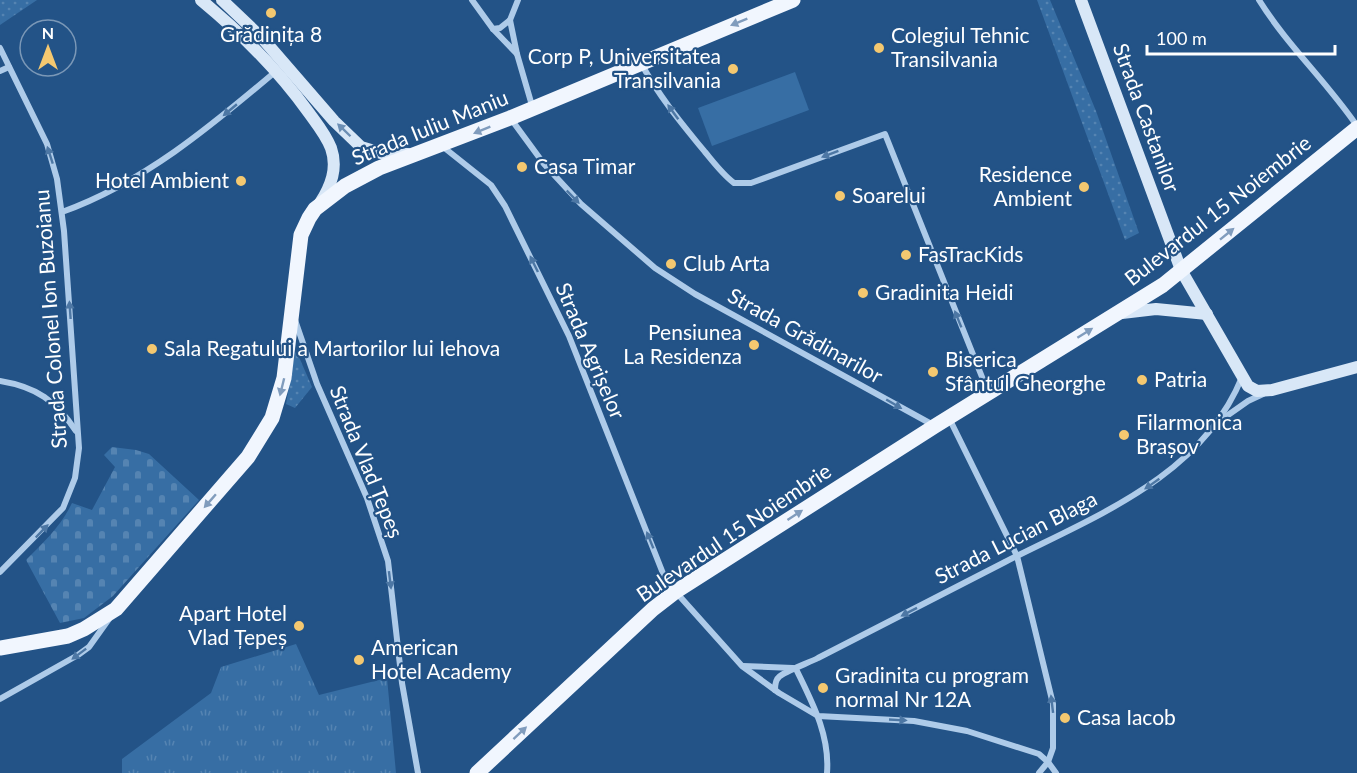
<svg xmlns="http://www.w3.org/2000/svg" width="1357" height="773" font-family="Lato,sans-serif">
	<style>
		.grass { fill: url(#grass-dots) }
		.cemetery { fill: url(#cemetery-stones) }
		.park { fill: url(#park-tufts) }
		.pitch { fill: #376ea4 }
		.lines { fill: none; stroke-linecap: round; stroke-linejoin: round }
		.street { stroke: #aecbe9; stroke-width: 6 }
		.secondary { stroke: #d8e7f7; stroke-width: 12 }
		.primary { stroke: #f1f6fe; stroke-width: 15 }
		.oneway { fill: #809cbd }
		.oneway2 { fill: #4d77a4 }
		.oneway3 { fill: #6b8eb4 }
		.poi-dot { fill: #f4c870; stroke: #235387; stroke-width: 2 }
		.labels { text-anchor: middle; stroke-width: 4.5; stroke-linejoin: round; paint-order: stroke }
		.poi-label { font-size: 21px; fill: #fff; stroke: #235387; text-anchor: start }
		.street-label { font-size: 21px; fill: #fff; stroke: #235387 }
	</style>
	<defs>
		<pattern id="grass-dots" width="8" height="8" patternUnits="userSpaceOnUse" patternTransform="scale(1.5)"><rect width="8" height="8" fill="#376ea4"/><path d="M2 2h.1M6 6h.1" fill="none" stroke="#5584b2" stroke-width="1.8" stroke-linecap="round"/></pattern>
		<pattern id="cemetery-stones" width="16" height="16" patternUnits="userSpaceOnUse" patternTransform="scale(1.5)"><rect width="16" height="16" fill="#376ea4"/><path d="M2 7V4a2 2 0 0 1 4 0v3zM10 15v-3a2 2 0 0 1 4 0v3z" fill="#5584b2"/></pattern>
		<pattern id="park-tufts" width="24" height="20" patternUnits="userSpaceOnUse" patternTransform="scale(1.5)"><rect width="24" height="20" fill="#376ea4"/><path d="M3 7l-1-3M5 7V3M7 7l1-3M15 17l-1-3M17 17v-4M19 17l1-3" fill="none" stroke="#5584b2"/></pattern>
	</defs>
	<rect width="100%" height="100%" fill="#235387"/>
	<g class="grass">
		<polygon points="0,0 37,0 0,25"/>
		<polygon points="1037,0 1050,0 1096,111 1139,233 1125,240"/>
		<polygon points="295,352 299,357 312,387 295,408 286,404"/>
	</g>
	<path class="cemetery" d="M112 447 136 450 149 454 199 500 113 596 84 618 60 623 26 560C44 542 61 526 72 503L92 510 115 467 104 455Z"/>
	<polygon class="park" points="296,644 319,695 387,678 396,773 122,773 122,759 211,693 221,667"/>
	<polygon class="pitch" points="795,72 809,110 712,146 698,108"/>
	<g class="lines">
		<g class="street">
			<polyline points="472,0 493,29 517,54"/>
			<polyline points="518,0 510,20 517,54 533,109"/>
			<path d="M1259 0C1287 45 1327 82 1357 126"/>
			<polyline points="493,29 500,28 510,20"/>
			<polyline points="0,48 47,144 57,179 64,231 79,448 75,478 63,508 0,572"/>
			<path d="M641 63C658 95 682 124 705 152 714 163 723 175 734 183H751L885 134 988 392"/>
			<polyline points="0,71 9,67"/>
			<polyline points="511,119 544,164 581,204 655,268 695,294 935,426"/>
			<polyline points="442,146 491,185 505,206 569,336 666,581 742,666 779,693 818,716 914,721 967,731 1039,754 1048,762 1056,773"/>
			<path d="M62 212C143 183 210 127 275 72"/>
			<polyline points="295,320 317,384 367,498 388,561 402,683 418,773"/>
			<path d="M0 381C37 387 56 401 76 431"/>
			<polyline points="949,418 1017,556 1053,704 1053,748 1048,762 1039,773"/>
			<polyline points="1221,420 1248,401 1263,394"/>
			<polyline points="743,666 793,668"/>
			<path d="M796 669C812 702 830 735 827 773"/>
			<path d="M775 690C775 686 775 680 779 677 783 672 811 662 818 658 881 626 943 594 1005 562 1093 517 1202 477 1242 377"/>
			<polyline points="0,699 78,655 89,647 109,619"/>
		</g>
		<g class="secondary">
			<path d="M201 0C241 33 279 71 309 113 317 124 326 135 331 148 338 168 331 186 320 203"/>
			<polyline points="222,0 263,39 334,121 361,147 381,153 408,154"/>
			<polyline points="1081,0 1181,270 1248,386 1257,391 1272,390 1357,367"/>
			<polyline points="1122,313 1156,309 1207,314"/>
		</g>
		<g class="primary">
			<polyline points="0,648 68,636 84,629 116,609 248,457 272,418 284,378 301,235 309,218 315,209 345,186 379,168 510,118 793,0"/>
			<polyline points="477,773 653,609 675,592 935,426 1163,285 1357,128"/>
		</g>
	</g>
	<defs><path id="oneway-solid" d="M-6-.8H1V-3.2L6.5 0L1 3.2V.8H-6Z" transform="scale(1.5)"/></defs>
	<g class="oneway">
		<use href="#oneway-solid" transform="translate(739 22) rotate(158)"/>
		<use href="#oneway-solid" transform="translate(482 130) rotate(158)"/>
		<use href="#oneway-solid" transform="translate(1227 234) rotate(-39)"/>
		<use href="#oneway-solid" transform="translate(1085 333) rotate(-32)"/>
		<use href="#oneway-solid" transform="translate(282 387) rotate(104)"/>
		<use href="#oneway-solid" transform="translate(210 501) rotate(131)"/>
		<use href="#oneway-solid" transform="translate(795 515) rotate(-33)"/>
		<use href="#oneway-solid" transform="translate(520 733) rotate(-43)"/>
	</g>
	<g class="oneway2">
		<use href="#oneway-solid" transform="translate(230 110) rotate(140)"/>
		<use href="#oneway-solid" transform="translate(673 112) rotate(-126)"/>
		<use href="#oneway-solid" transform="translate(830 154) rotate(159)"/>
		<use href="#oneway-solid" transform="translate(50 155) rotate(-108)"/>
		<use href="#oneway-solid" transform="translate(573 197) rotate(46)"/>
		<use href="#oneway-solid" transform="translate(534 264) rotate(-116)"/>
		<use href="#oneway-solid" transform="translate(70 310) rotate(-94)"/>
		<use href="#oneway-solid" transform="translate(958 319) rotate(-112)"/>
		<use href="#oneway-solid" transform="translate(894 404) rotate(30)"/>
		<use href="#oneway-solid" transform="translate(1152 484) rotate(145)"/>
		<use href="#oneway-solid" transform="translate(42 531) rotate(-46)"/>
		<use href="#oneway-solid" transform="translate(650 540) rotate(-112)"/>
		<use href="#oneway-solid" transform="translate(390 580) rotate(83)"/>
		<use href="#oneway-solid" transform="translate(909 612) rotate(153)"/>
		<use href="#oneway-solid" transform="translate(79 654) rotate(143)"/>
		<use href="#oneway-solid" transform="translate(1052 704) rotate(-97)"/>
		<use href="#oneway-solid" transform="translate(898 720) rotate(3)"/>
	</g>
	<use class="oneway3" href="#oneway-solid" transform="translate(344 130) rotate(-136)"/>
	<g class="poi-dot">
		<circle cx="271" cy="13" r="6"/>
		<circle cx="879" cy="48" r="6"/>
		<circle cx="733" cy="69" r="6"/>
		<circle cx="522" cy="167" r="6"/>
		<circle cx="241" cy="181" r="6"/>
		<circle cx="1084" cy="187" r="6"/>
		<circle cx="840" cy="196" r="6"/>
		<circle cx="906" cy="255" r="6"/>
		<circle cx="671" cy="264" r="6"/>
		<circle cx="863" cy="293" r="6"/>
		<circle cx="754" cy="345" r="6"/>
		<circle cx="152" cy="349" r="6"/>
		<circle cx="933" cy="372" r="6"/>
		<circle cx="1142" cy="380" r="6"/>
		<circle cx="1124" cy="435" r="6"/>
		<circle cx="299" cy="626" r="6"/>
		<circle cx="359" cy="660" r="6"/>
		<circle cx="823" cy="688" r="6"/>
		<circle cx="1065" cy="718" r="6"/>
	</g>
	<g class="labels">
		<g class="poi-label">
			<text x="271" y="42" text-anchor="middle">Grădinița 8</text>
			<text x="891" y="43">Colegiul Tehnic<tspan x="891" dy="24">Transilvania</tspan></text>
			<text x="721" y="64" text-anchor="end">Corp P, Universitatea<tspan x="721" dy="24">Transilvania</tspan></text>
			<text x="534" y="174">Casa Timar</text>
			<text x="1072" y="182" text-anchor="end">Residence<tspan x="1072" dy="24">Ambient</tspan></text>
			<text x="229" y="188" text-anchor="end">Hotel Ambient</text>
			<text x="852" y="203">Soarelui</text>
			<text x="918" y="262">FasTracKids</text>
			<text x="683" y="271">Club Arta</text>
			<text x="875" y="300">Gradinita Heidi</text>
			<text x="742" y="340" text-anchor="end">Pensiunea<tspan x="742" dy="24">La Residenza</tspan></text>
			<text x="164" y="356">Sala Regatului a Martorilor lui Iehova</text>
			<text x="945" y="367">Biserica<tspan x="945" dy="24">Sfântul Gheorghe</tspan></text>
			<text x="1154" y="387">Patria</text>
			<text x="1136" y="430">Filarmonica<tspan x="1136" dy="24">Brașov</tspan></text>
			<text x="287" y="621" text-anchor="end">Apart Hotel<tspan x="287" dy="24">Vlad Țepeș</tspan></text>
			<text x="371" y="655">American<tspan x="371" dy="24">Hotel Academy</tspan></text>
			<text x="835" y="683">Gradinita cu program<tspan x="835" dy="24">normal Nr 12A</tspan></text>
			<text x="1077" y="725">Casa Iacob</text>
		</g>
		<g class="street-label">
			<text transform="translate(1146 118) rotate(70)" y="7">Strada Castanilor</text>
			<text transform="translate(430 128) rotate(-22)" y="7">Strada Iuliu Maniu</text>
			<text transform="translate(1218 211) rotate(-38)" y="7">Bulevardul 15 Noiembrie</text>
			<text transform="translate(51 319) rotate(-94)" y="7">Strada Colonel Ion Buzoianu</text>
			<text transform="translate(805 336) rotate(29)" y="7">Strada Grădinarilor</text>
			<text transform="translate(590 351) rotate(67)" y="7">Strada Agrișelor</text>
			<text transform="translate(366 462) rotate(68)" y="7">Strada Vlad Țepeș</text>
			<text transform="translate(734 533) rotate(-34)" y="7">Bulevardul 15 Noiembrie</text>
			<text transform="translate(1016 538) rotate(-27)" y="7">Strada Lucian Blaga</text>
		</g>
	</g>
	<g transform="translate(48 48)"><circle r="28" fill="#235387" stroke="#7b98b7" stroke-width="1.5"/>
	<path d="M0-4.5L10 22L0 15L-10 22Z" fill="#f4c870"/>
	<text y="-9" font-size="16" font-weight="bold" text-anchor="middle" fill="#ffffff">N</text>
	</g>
	<path d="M1147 45v9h188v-9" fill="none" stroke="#ffffff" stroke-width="3"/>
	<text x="1156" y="45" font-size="18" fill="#ffffff" stroke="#235387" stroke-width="4.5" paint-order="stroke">100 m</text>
</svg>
